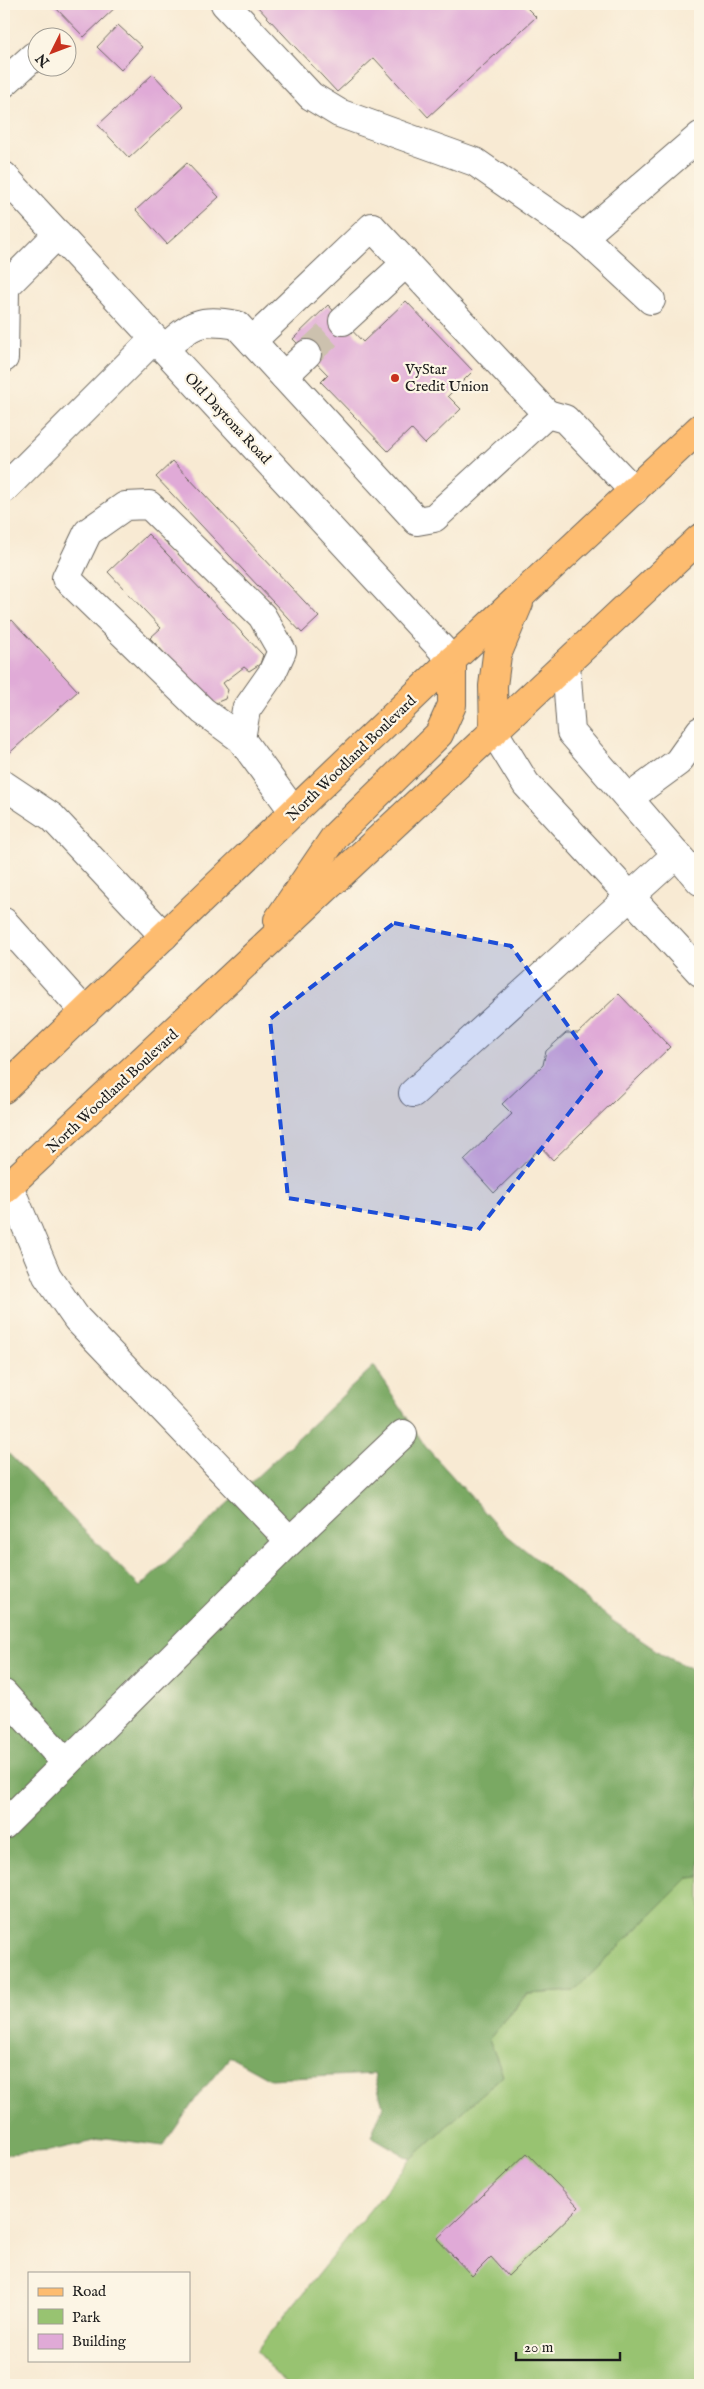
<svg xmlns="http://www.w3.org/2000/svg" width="704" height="2389" font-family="'IM FELL English',serif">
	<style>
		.green { fill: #98c371; stroke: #5a7046 }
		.forest { fill: #7aa963; stroke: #4b6240 }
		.building { fill: #e0aad7 }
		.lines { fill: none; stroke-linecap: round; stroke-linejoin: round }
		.minor-tunnel { stroke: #ccc1ae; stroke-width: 28; stroke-dasharray: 28 14; stroke-linecap: butt }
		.minor-casing { stroke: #69645c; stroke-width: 30 }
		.major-casing { stroke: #69645c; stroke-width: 30 }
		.minor { stroke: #fff; stroke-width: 28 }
		.major { stroke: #fdbc70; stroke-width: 28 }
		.marked { fill: #1d4ed8; fill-opacity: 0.2; stroke: #1d4ed8; stroke-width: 4; stroke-dasharray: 10 6; stroke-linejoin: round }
		.poi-dot { fill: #c8321e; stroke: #fcf5e5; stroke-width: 2 }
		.labels { text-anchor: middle; stroke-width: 4.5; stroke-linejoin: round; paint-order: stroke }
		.poi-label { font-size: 15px; fill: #1c1c1c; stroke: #fcf5e5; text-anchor: start }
		.street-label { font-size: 15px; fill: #1c1c1c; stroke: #fcf5e5 }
	</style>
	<rect width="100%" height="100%" fill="#fcf5e5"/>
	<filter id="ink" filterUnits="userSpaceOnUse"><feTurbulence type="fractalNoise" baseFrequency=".02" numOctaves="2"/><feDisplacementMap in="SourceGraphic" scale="10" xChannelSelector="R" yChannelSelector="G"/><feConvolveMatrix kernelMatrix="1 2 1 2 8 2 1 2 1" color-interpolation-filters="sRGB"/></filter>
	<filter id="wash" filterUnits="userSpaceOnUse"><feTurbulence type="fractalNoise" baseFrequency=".0096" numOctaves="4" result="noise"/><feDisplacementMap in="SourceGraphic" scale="20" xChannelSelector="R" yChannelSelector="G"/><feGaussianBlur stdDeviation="1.12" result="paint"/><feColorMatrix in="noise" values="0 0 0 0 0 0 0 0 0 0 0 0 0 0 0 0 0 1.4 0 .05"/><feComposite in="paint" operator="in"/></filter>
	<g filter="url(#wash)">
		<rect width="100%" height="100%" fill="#f8ead3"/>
		<polygon class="green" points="700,1877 700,2385 287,2385 256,2351 411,2159 503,2075 489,2039 528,1994 574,1991 688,1878"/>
		<polygon class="forest" points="374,1366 425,1446 504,1533 613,1621 663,1655 700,1673 700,1877 688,1878 574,1991 527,1994 489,2039 503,2075 411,2159 371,2136 383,2106 374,2074 270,2079 230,2057 197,2097 163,2146 107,2138 49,2151 4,2154 4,1449 140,1587"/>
		<g id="blocks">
			<g class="building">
				<polygon points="52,4 119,4 84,37"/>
				<polygon points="255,4 523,4 536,17 428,117 374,58 337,92"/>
				<polygon points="118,25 142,47 121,70 97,47"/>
				<polygon points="153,74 184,107 129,158 98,125"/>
				<polygon points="187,163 219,197 167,244 136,210"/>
				<polygon points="406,301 473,371 448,396 461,409 425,444 411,429 388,451 321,382 328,375 293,339 328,305 363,342"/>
				<polygon points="173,461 319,617 302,633 156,477"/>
				<polygon points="148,534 263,655 260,664 249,671 244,667 223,683 228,690 225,699 215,703 209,700 150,638 161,628 108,572"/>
				<polygon points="12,620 78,691 4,758 4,627"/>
				<polygon points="619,994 670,1047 553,1160 541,1147 494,1193 464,1160 512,1114 502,1104 543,1065 546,1051 566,1033 578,1033"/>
				<polygon points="527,2153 579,2207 508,2276 491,2257 472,2276 437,2239"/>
			</g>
		</g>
	</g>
	<g filter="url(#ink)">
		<use href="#blocks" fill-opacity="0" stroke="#69645c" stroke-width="1"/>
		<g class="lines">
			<polyline class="minor-tunnel" points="307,354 343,321"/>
			<g class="minor-casing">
				<g id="minor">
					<polyline points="225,4 311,96 339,113 475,162 583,237 700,136"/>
					<polyline points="4,83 34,56"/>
					<polyline points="4,176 452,660"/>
					<polyline points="583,237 651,300"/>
					<polyline points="4,288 58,234"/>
					<polyline points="343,321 406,263"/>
					<polyline points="252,341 372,227 547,414"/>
					<path d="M164 349C192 324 198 318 237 325L417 521 434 518 547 414 565 419 634 491"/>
					<polyline points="4,358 5,287"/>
					<polyline points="284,376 307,354"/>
					<polyline points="4,489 154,339"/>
					<polyline points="566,664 571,732 700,881"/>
					<polyline points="494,732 526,784 700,972"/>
					<polyline points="241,739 246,710 272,673 282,651 262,616 149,505 125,506 88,532 66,578 203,711 241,739 294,812"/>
					<polyline points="4,785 52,817 164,936"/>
					<polyline points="629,798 678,762 700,731"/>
					<polyline points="4,922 85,1012"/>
					<polyline points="413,1093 677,854"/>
					<polyline points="9,1186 47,1276 77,1319 290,1541"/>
					<polyline points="4,1694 66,1763"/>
					<polyline points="4,1825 290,1541 403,1434"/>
				</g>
			</g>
			<g class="major-casing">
				<g id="major">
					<polyline points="494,732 493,686 497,655 519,603"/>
					<polyline points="278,920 336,835 439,734 452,705 452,660"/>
					<polyline points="4,1089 452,660 700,428"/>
					<polyline points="4,1190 700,538"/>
				</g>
			</g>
			<use href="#minor" class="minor"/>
			<use href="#major" class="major"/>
		</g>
	</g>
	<path class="marked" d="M394 923 511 946 601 1072 478 1230 288 1198 270 1019Z"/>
	<circle class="poi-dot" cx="395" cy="378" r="5"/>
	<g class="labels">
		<g class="poi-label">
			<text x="405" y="374">VyStar<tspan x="405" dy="17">Credit Union</tspan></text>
		</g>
		<g class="street-label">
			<text transform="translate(228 418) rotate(47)" y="5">Old Daytona Road</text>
			<text transform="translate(351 758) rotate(-44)" y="5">North Woodland Boulevard</text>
			<text transform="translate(112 1091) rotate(-43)" y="5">North Woodland Boulevard</text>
		</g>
	</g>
	<rect width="704" height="2389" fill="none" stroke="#fcf5e5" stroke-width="20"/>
	<rect x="28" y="2272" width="162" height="90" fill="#fcf5e5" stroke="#a29e95"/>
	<rect x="38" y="2288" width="25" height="8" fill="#fdbc70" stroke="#a29e95"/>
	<text x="72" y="2296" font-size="15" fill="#1c1c1c">Road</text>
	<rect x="38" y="2309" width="25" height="15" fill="#98c371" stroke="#a29e95"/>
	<text x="72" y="2322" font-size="15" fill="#1c1c1c">Park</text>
	<rect x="38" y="2334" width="25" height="15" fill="#e0aad7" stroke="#a29e95"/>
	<text x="72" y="2346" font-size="15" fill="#1c1c1c">Building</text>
	<g transform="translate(52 52) rotate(228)"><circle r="24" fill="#fcf5e5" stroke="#a29e95"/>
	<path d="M0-4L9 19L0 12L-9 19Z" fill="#c8321e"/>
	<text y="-8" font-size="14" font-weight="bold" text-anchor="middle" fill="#1c1c1c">N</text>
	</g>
	<path d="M516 2352v8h104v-8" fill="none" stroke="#1c1c1c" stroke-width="2.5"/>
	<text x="524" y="2352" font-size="15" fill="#1c1c1c" stroke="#fcf5e5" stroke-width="4" paint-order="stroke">20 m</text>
</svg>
